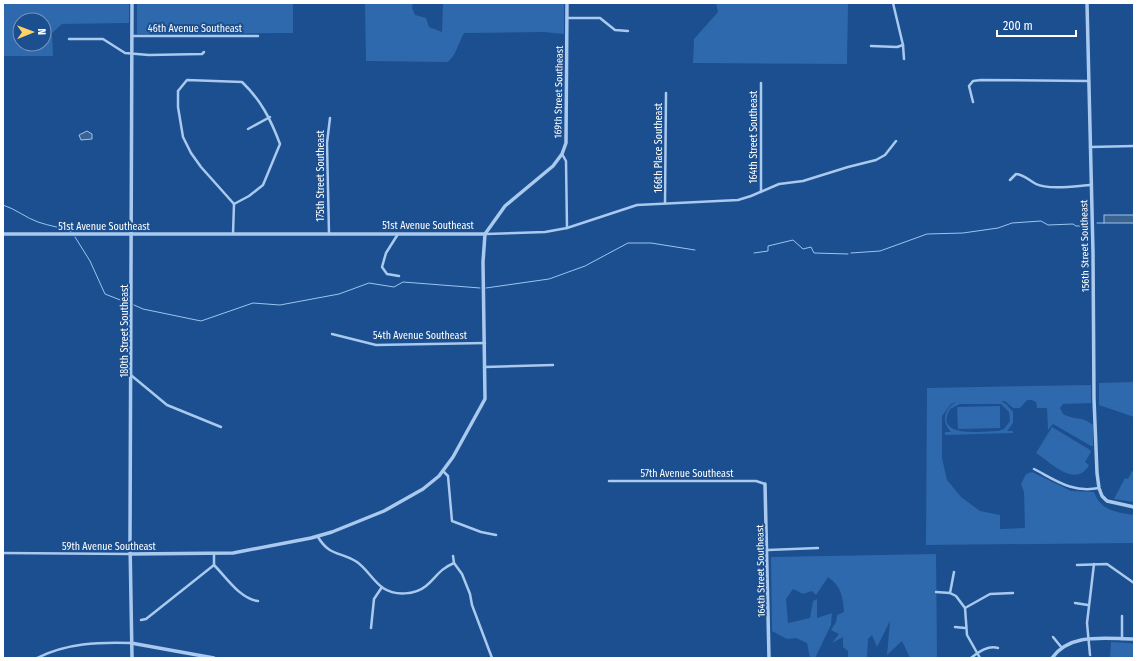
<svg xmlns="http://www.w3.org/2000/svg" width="1137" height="661" font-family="'Fira Sans Condensed',sans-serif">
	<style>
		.green { fill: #2e69ad; fill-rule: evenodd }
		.water { fill: #3c6290; stroke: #9cc4f0 }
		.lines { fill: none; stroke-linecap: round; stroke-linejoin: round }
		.stream { stroke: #9cc4f0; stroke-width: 1 }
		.minor { stroke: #a9c9ee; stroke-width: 2.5 }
		.tertiary { stroke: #a9c9ee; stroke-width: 3.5 }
		.labels { text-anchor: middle; stroke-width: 4; stroke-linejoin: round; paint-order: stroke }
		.street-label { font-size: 10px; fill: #fff; stroke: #1b4f8f }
	</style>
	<rect width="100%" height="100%" fill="#1b4f8f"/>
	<g class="green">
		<path d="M3 3H129V23L62 24 52 33 53 56H3ZM20 20H44V44H20Z"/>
		<polygon points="137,3 293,3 293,33 137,34"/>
		<path d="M365 3H413L412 8 415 15 426 18 429 27 442 32 443 3H564V34L544 32 464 33C458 43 457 54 448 62L366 61Z"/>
		<polygon points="716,3 848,3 847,64 693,63 694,39 718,12"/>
		<polygon points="1134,382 1134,417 1099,405 1099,383"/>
		<path d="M1091 385V403L1063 404 1060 408 1063 414C1076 421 1080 415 1093 425V446H1091L1053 424 1048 430 1047 408H1037L1036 402 1032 400H1027L1020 408H1013L1005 401H1001L1006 404 1013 412V423L1007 431H1013V433L945 435V432H951C941 422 944 409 956 402L951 404 942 416V458L947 480 961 497 980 511 1000 515V529L1025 528 1024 492 1021 484 1026 474 1032 472 1071 491 1094 492C1101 511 1116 512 1134 515V543L926 545 927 388ZM960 404H1001L1009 412 1010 421 1004 429 998 431C984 431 933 439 950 409Z"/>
		<polygon points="1000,406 1000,428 958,429 957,407"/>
		<path d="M1052 427 1090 450 1091 452 1085 462 1089 465C1076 489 1050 462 1036 453Z"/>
		<polygon points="1132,471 1134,471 1134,502 1114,499 1125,478 1128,479"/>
		<path d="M936 554 937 658H910L902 641 887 655 890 621 877 647 872 635 868 639 867 658H848V651L843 647V637L832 643 839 634 831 630 836 622 837 615 844 612C843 597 841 586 828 577L816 595 812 591 803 594 793 589 786 599 788 623 810 618 813 601 817 599V618L832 613 831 625 815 658H810L807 643 796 638 787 639 772 631 771 557Z"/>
		<polygon points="1111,642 1131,643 1134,645 1134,658 1110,658"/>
	</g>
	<g class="water">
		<polygon points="87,131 92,134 92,139 81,140 79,135"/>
		<rect x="1104" y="215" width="30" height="8"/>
	</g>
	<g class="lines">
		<g class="stream">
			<path d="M3 205C16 209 26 218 38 222 49 226 61 227 72 232"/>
			<polyline points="1097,223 1104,223"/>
			<polyline points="75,237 90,261 105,294 128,303"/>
			<polyline points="754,253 768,251 768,246 793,240 803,249 811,247 814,253 848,254"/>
			<polyline points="851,253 880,251 927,234 963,233 998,228 1012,223 1041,221 1048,225 1073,224 1076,226 1088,226"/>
			<polyline points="486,288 549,279 585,266 628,243 651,243 695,250"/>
			<polyline points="134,305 143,309 201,321 253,303 280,305 339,294 369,283 394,287 403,282 480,288"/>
		</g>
		<g class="minor">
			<polyline points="893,3 903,45 904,59"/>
			<polyline points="567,18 600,18 615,30 628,31"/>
			<polyline points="132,36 258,36"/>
			<polyline points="69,39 103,39 125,53 149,55 202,54 204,52"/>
			<polyline points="871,46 897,47 903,45"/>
			<path d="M187 80 242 82C261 100 271 120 280 144L263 185 249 196 234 204 201 167 191 153 183 137 178 107V91Z"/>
			<polyline points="761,83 761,192"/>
			<polyline points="973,102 969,86 973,81 981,80 1088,81"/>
			<polyline points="248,129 270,117"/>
			<polyline points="1090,147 1134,146"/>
			<polyline points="562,154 566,161 567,228"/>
			<path d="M1010 180 1016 174C1025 175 1028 180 1036 184 1048 190 1076 186 1090 185"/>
			<polyline points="665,203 666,93"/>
			<polyline points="233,234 234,204"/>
			<polyline points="329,234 327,143 330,118"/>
			<polyline points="398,234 386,253 382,267 387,274 399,276"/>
			<polyline points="486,234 545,232 567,228 637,205 738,200 751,196 779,184 803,181 848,167 876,160 885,155 896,141"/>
			<polyline points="332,334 376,345 485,343"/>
			<polyline points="485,367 553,365"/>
			<polyline points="132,376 167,405 221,427"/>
			<path d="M1034 469C1057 481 1072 493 1099 488"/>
			<polyline points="443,471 448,476 452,521 481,532 496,535"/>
			<polyline points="609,481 756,481 765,484"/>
			<path d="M318 537C330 557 340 551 357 562 367 569 373 581 383 588 395 596 415 595 426 586 437 577 438 570 454 563"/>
			<polyline points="768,550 818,548"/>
			<polyline points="3,553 130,554"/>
			<polyline points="453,556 454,563 462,574 470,594 472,605 492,658"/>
			<path d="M214 565C226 577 240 599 258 601"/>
			<polyline points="1077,565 1107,564 1134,583"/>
			<polyline points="936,592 950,593 956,596 965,608 967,635 980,658"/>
			<polyline points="950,593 954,572"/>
			<polyline points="1075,603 1088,605"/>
			<polyline points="965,608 990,594 1013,593"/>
			<polyline points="1122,616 1122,639"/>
			<polyline points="141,620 146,619 214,565 214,554"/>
			<polyline points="955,627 965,628"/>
			<polyline points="371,628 374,599 382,587"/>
			<polyline points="1053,637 1062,648"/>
			<polyline points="1090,655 1087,623 1094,564"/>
			<path d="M37 658C67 643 98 642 131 643"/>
			<path d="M971 658C979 652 988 645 998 648"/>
		</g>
		<g class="tertiary">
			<polyline points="1087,3 1093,252 1094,399 1097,473 1099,488 1102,496 1107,501 1134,507"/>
			<polyline points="3,234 485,234"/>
			<polyline points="765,484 769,658"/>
			<polyline points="130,554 233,553 311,538 332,532 384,511 423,489 439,476 453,457 485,399 483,262 485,234 505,206 553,166 562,154 566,143 567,3"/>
			<polyline points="131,643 214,658"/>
			<polyline points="132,658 130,542 132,3"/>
			<path d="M1052 658C1071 632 1106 639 1134 639"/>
		</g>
	</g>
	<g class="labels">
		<g class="street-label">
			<text x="195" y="32">46th Avenue Southeast</text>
			<text transform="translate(558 92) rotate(-89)" y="4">169th Street Southeast</text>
			<text transform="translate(753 137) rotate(-90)" y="4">164th Street Southeast</text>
			<text transform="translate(658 148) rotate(-90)" y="4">166th Place Southeast</text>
			<text transform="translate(320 176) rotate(-90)" y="4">175th Street Southeast</text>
			<text x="428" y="229">51st Avenue Southeast</text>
			<text x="104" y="230">51st Avenue Southeast</text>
			<text transform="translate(1084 246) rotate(-91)" y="4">156th Street Southeast</text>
			<text transform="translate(124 331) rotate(-90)" y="4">180th Street Southeast</text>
			<text x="420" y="339">54th Avenue Southeast</text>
			<text x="687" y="477">57th Avenue Southeast</text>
			<text x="109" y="550">59th Avenue Southeast</text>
			<text transform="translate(760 571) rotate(-91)" y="4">164th Street Southeast</text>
		</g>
	</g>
	<rect width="1137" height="661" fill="none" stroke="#ffffff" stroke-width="8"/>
	<g transform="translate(32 32) rotate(89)"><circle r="19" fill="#1b4f8f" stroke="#7695bc"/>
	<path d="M0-3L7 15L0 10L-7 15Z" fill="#ffd166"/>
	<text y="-6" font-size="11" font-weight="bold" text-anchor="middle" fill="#ffffff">N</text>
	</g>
	<path d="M997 30v6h79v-6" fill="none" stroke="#ffffff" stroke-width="2"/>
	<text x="1003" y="30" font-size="12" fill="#ffffff" stroke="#1b4f8f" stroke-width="3" paint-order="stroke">200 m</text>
</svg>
